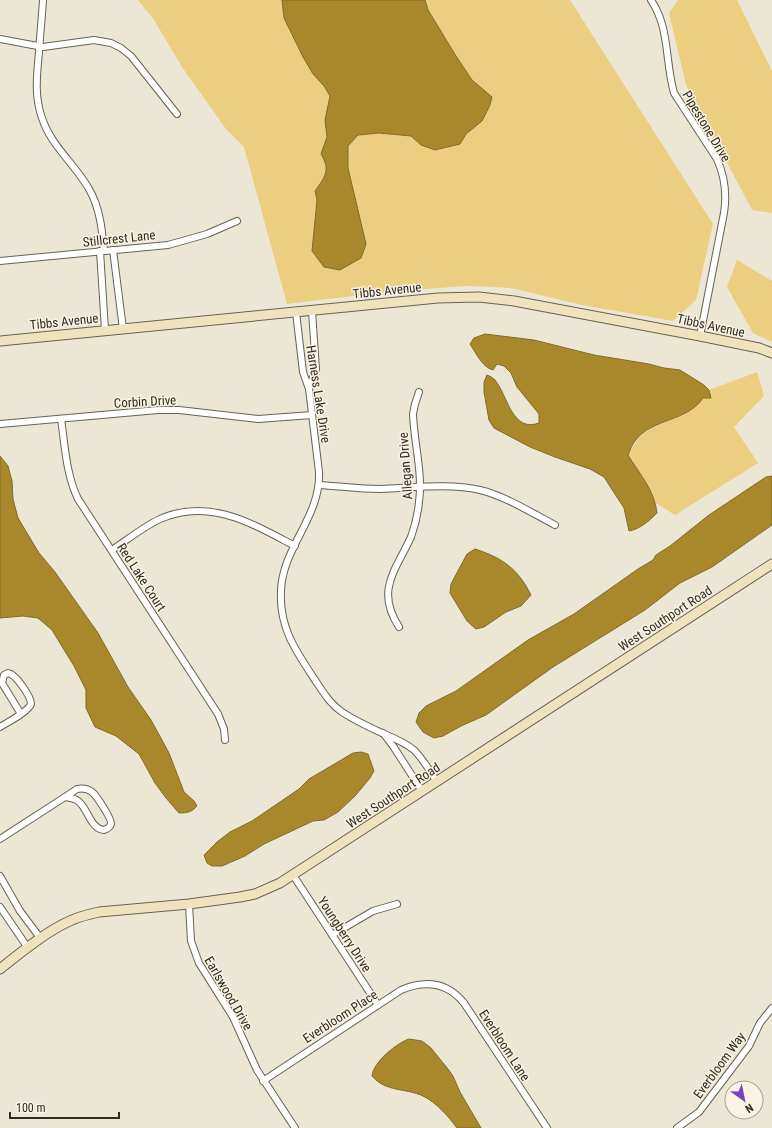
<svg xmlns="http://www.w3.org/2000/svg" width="772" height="1128" font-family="'Roboto Condensed',sans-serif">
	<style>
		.green { fill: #ecce81 }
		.water { fill: #a8882b; stroke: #836c29 }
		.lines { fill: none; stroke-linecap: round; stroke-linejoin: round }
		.street-casing { stroke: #686254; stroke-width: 8 }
		.secondary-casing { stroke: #686254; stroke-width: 11 }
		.street { stroke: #fff; stroke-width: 6 }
		.secondary { stroke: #efe3be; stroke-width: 9 }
		.labels { text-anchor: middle; stroke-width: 3; stroke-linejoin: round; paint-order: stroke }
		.street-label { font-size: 13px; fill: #2e2b25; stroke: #faf3e3 }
	</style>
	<rect width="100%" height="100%" fill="#ece6d5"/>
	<g class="green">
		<polygon points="138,0 570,0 713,224 696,300 673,321 582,305 511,288 493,287 465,286 386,292 287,304 244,147 226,129 182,67 154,20"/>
		<polygon points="678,0 737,0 772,71 772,213 752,210 686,85 669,13"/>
		<polygon points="737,260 772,281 772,342 753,333 727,287"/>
		<path d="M757 372 764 396 734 427 758 463 675 515 656 503 638 470 628 455C632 449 635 442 640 437 658 419 689 420 703 398H711L709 390Z"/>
	</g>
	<g class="water">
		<path d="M282 0H425L428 10 456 56 472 80 492 97 490 105 482 121 466 134 460 144 435 150 421 145 411 136 379 133 358 135 348 146V168L366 244 361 258 340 270 324 267 312 251 317 200 315 191C325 177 331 170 321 154L327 137 325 120 330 96 324 86 313 74 303 57 284 18Z"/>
		<path d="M485 334 534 340 594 355 649 364 664 368 680 370 704 385 709 390 711 398H703C687 422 652 418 635 441 632 445 630 450 628 455 639 473 655 491 657 513 649 521 640 529 629 531L624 508 604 477 590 469 555 457 530 447 494 428 489 420 484 392V382L487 375C490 376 493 378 495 380 508 396 512 433 539 423V414L517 387 511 373 504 366 497 364 493 370C482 367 476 353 470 344L474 338Z"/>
		<path d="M0 456 8 466 12 481 13 499 18 518 39 553 55 572 98 633 128 687 151 720 169 753 184 792 194 801 197 806C192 812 187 813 179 813L166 798 155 783 139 754 116 736 95 727 86 708V690L74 666 52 630 38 618 23 616 0 618Z"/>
		<polygon points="772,476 772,525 712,567 680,583 645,610 553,667 486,715 461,726 443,736 434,738 423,732 416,722 419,713 426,706 456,691 528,640 574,614 638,569 653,560 656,555 670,546 709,515 766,477"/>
		<path d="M475 549C503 558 518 569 531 595L521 606 506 612 484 627 476 629 467 621 450 593 451 584 467 554Z"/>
		<polygon points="361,752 368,754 374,771 370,778 355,796 338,812 324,820 313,821 264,844 245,856 222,866 212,866 207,863 204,855 217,842 230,832 252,821 299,789 309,779 353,753"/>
		<path d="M409 1039 422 1041 431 1048 448 1069 453 1076 460 1092 481 1128H457C448 1116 437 1103 423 1096 406 1088 385 1092 372 1076 373 1062 397 1043 409 1039Z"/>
	</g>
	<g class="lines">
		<g class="street-casing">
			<g id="street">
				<path d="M43 0C42 17 40 35 39 52 37 74 34 96 42 118 51 146 75 164 89 189 100 208 102 229 104 251"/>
				<path d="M651 0C670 28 665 62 674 93L717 159C725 177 727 194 724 213L700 336"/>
				<polyline points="0,39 43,47 94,40 111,43 121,48 131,56 177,114"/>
				<polyline points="113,250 123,329"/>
				<polyline points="100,251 105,330"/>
				<polyline points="0,261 168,245 207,234 237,221"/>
				<path d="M296 312 303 372 309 389 319 472C321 517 282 548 281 591 279 628 296 651 315 680 323 692 330 704 342 712 354 720 369 727 382 733 394 738 404 742 414 750 423 759 430 771 437 782"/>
				<polyline points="309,389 316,369 312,311"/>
				<path d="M61 419C65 446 66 474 78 499L218 714 224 729 225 740"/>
				<polyline points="0,424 158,410 179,410 258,419 312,415"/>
				<path d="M319 485C339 486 359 489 380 489 412 488 449 483 480 490 505 496 532 513 555 525"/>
				<path d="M112 550C127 540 143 527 160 519 209 497 253 524 295 546"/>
				<path d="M399 627C375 590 396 570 411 537 415 526 418 513 419 502 423 473 414 443 413 414L415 404 419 392"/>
				<path d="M0 727C8 722 28 712 31 704 31 697 16 674 8 673L4 675 2 683 21 714"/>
				<polyline points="383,733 393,746 422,791"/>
				<path d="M77 789C82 788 87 788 92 792 96 795 112 819 111 824 110 827 107 829 104 830 90 829 88 808 78 801 74 798 70 798 65 797Z"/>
				<polyline points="0,839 65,797"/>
				<polyline points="293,875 378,1005"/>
				<polyline points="0,876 20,911 41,939"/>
				<polyline points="189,904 191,941 199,963 233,1017 257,1070 295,1128"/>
				<polyline points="0,907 28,948"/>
				<polyline points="332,935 373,911 397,904"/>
				<path d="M263 1081 401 990C425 980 447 982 464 1003L547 1128"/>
				<polyline points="677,1128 699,1112 749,1046 760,1023 772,1008"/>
			</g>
		</g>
		<g class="secondary-casing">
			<g id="secondary">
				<polyline points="0,341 438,298 479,297 514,301 700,336 759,348 772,353"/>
				<path d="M0 969C20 953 48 930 72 920 81 916 90 914 99 912L189 904 240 897 255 894 280 883 772 564"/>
			</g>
		</g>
		<use href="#street" class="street"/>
		<use href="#secondary" class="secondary"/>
	</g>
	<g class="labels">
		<g class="street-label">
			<text transform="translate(707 126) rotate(59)" y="5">Pipestone Drive</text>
			<text transform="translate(119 238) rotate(-6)" y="5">Stillcrest Lane</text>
			<text transform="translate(387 290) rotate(-6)" y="5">Tibbs Avenue</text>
			<text transform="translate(64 321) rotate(-6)" y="5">Tibbs Avenue</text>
			<text transform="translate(711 325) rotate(12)" y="5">Tibbs Avenue</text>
			<text transform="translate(319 394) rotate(81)" y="5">Harness Lake Drive</text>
			<text transform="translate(145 401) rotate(-3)" y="5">Corbin Drive</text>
			<text transform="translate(405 466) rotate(-94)" y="5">Allegan Drive</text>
			<text transform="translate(142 577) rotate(57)" y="5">Red Lake Court</text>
			<text transform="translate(665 618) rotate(-33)" y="5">West Southport Road</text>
			<text transform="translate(393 795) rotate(-33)" y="5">West Southport Road</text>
			<text transform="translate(345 934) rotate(57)" y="5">Youngberry Drive</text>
			<text transform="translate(229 993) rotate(60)" y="5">Earlswood Drive</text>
			<text transform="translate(340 1016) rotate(-33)" y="5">Everbloom Place</text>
			<text transform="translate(505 1045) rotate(57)" y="5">Everbloom Lane</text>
			<text transform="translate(719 1065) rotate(-54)" y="5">Everbloom Way</text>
		</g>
	</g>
	<g transform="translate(744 1100) rotate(147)"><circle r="19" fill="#faf3e3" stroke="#a8a397"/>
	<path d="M0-3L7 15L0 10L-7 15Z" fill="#7844bb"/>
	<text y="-6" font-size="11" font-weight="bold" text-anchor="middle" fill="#2e2b25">N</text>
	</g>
	<path d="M10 1112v6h109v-6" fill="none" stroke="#2e2b25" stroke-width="2"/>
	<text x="16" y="1112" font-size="12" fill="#2e2b25" stroke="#faf3e3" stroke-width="3" paint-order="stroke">100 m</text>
</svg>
